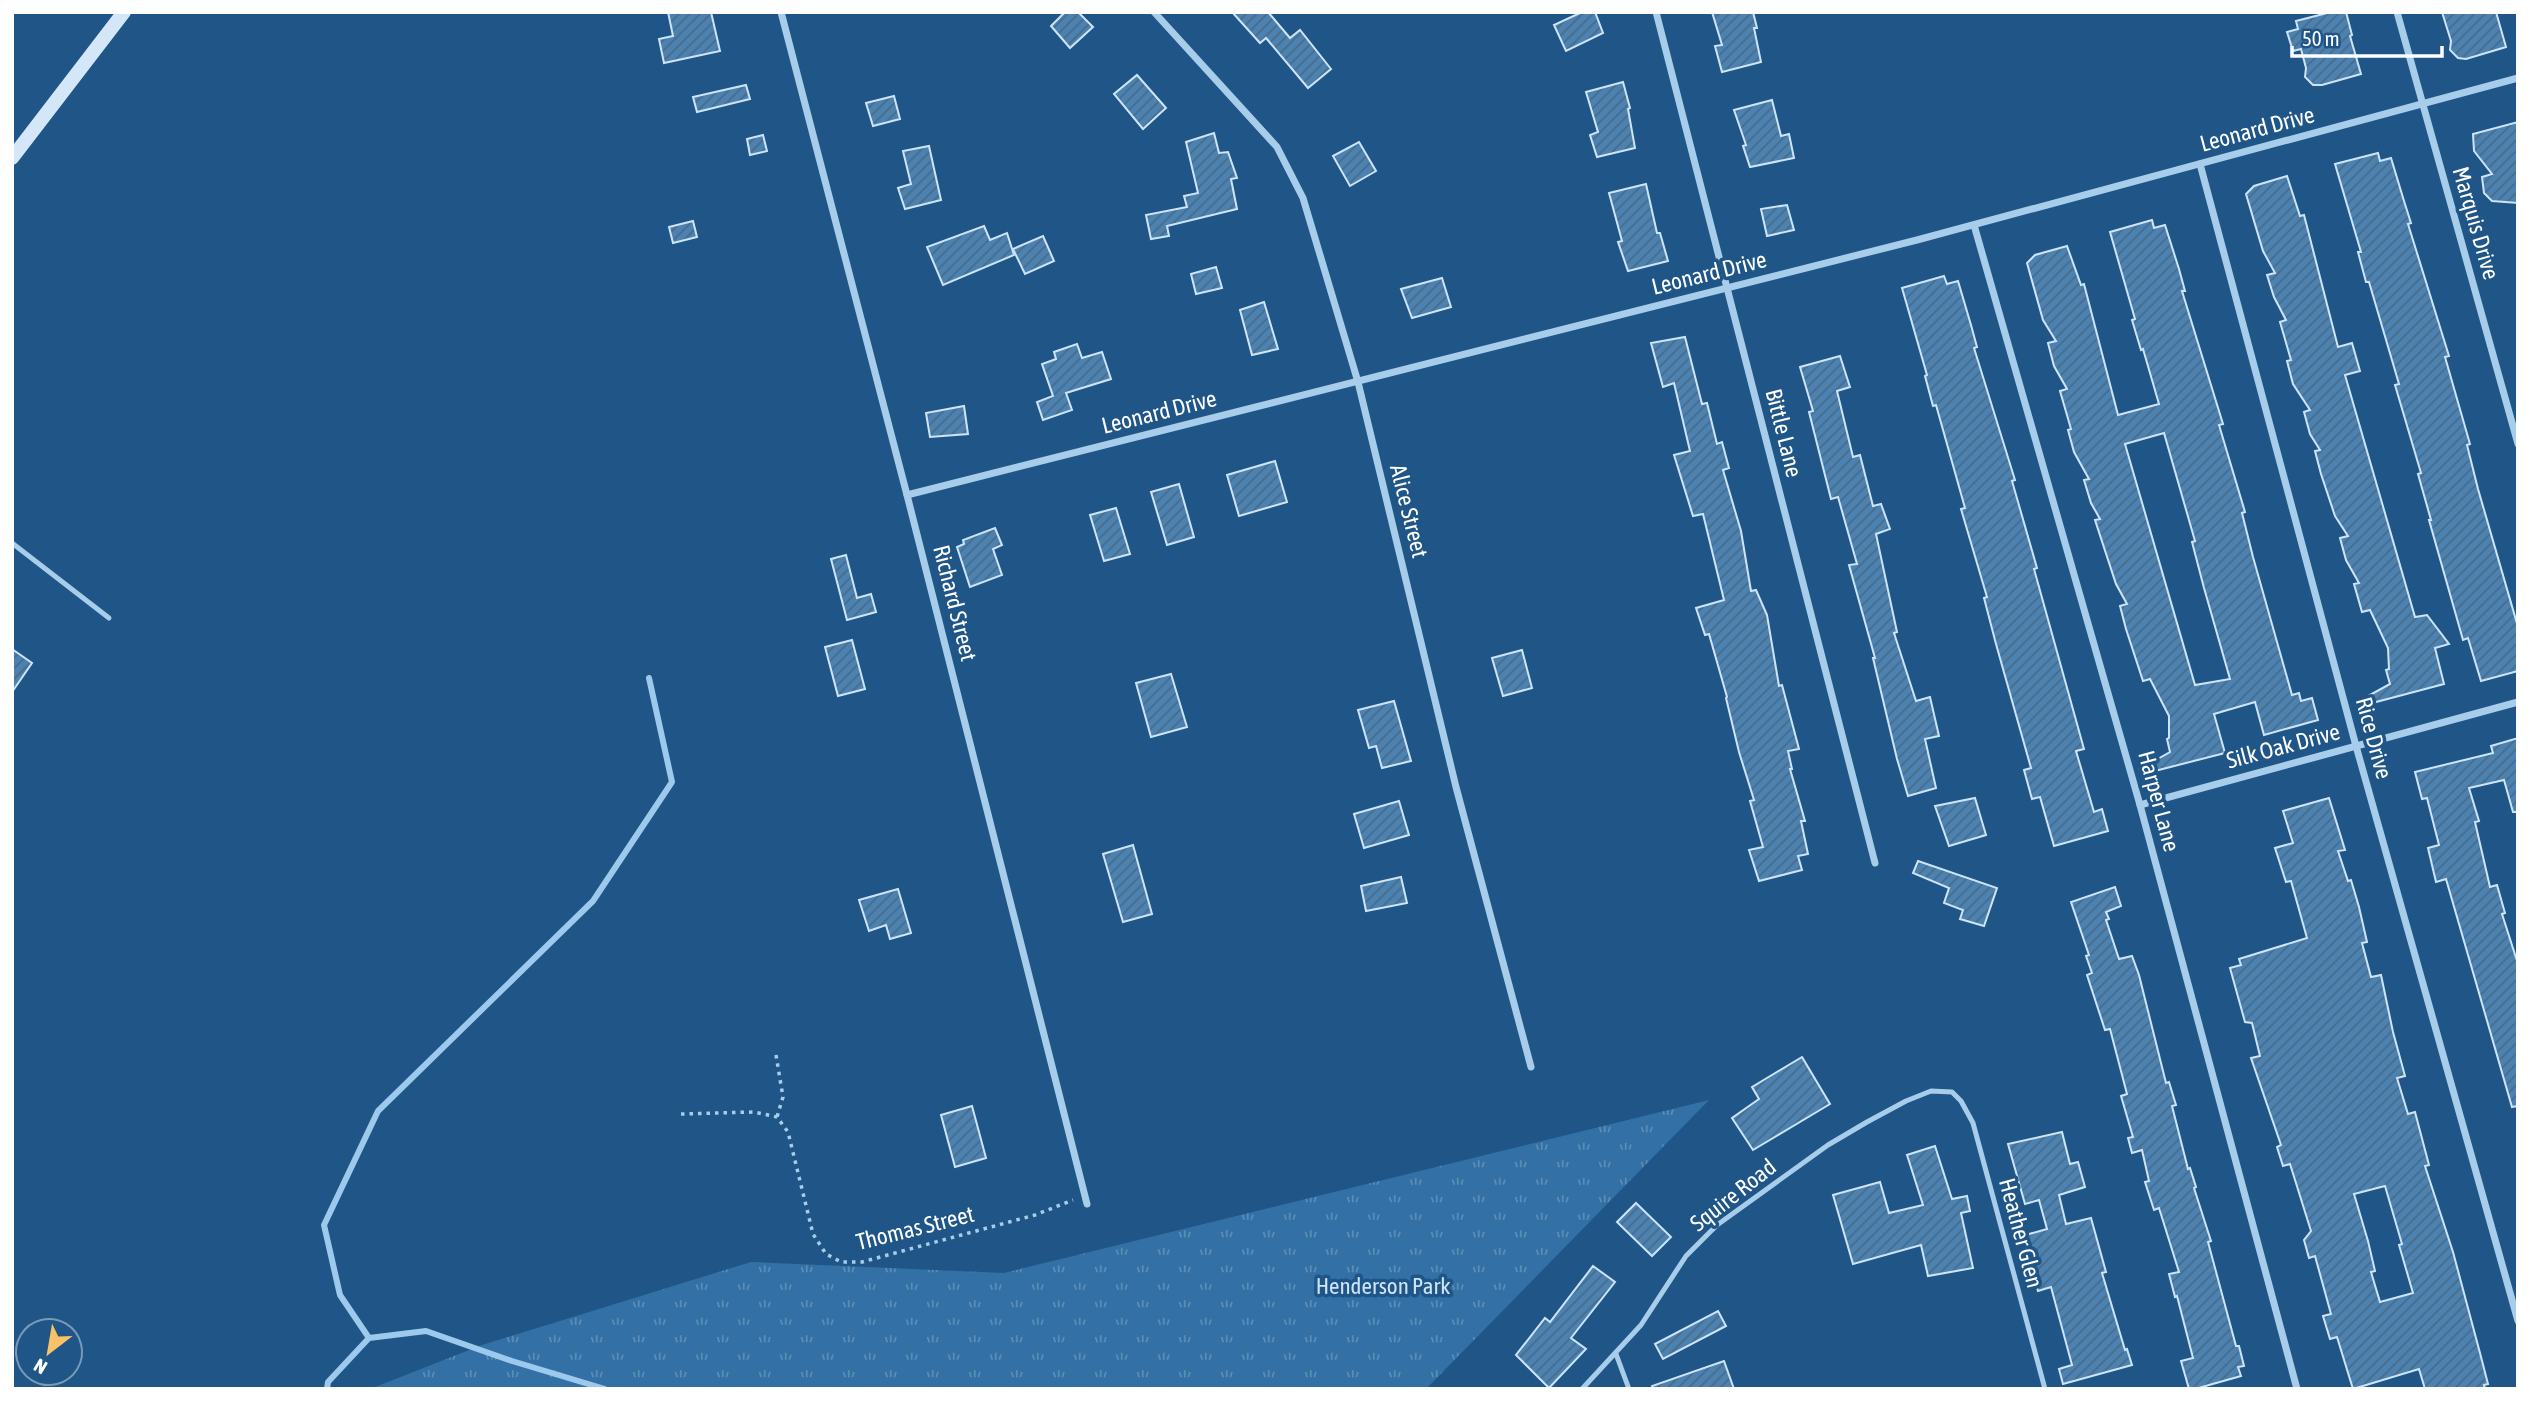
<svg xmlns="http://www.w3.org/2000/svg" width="2530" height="1401" font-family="'Asap Condensed',sans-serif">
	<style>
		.park { fill: url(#park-tufts) }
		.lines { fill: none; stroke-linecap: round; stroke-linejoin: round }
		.stream { stroke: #9cc9ec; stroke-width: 6 }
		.building { fill: url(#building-hatch); stroke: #cde4f8; stroke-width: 2; fill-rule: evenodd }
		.path { stroke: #a8cdeb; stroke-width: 3.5; stroke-dasharray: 3.5 5; stroke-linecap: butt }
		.lane { stroke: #a8cdeb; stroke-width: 5 }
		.street { stroke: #a8cdeb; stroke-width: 7 }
		.secondary { stroke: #d4e7f8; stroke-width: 14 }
		.labels { text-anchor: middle; stroke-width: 7; stroke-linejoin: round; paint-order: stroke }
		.street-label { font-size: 23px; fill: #fff; stroke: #1f5687 }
		.park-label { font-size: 23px; fill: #cde4f8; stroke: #1f5687 }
	</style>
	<defs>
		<pattern id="park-tufts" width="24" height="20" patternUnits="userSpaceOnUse" patternTransform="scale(1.75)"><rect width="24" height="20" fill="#3270a5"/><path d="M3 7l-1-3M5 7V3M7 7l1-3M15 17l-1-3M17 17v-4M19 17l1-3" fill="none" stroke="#5b8db7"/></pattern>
		<pattern id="building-hatch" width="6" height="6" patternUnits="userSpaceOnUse" patternTransform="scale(1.75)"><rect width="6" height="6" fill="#4b82b2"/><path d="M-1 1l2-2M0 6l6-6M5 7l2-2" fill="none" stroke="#4b6a84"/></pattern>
	</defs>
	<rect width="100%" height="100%" fill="#1f5687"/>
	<polygon class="park" points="1709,1100 1426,1389 370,1389 482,1345 751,1262 1004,1273"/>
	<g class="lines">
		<g class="stream">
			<polyline points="369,1338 340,1295 324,1225 378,1111 593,901 672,782 649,678"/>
			<polyline points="327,1389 328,1382 369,1338 426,1331 512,1361 605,1389"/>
		</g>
	</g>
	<g class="building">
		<polygon points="668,12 711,12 720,51 664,63 659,39 673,36"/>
		<polygon points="1065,12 1078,12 1093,27 1070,48 1051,26"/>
		<polygon points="1232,12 1268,12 1290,38 1300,30 1331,69 1308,88 1266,38 1260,43"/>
		<polygon points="1582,12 1595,12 1603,33 1566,51 1554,25"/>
		<polygon points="1712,12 1753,12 1757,28 1754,28 1761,62 1722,72 1715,46 1722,45"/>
		<polygon points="2331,12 2346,12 2352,35 2350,36 2361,74 2322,85 2313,85 2305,77 2306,68 2301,49 2293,51 2287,32 2298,29 2296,21"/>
		<polygon points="2442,12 2496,12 2506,47 2466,59 2458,58 2450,50 2451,41"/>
		<polygon points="1137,75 1166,108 1143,129 1114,94"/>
		<polygon points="1623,82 1630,108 1628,109 1635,148 1597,157 1590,135 1598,132 1586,92"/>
		<polygon points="746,85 750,99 697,112 693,97"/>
		<polygon points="894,96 900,119 873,126 866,103"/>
		<polygon points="1772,100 1781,136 1789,134 1794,158 1750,167 1743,146 1746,145 1734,110"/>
		<polygon points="2518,122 2518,203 2492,201 2484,193 2482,177 2492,174 2474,151 2473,134"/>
		<polygon points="1214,133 1219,153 1228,152 1237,178 1231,179 1237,209 1167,226 1169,236 1151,239 1146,215 1187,207 1184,196 1198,193 1186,142"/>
		<polygon points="763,135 767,151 750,155 747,139"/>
		<polygon points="1359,142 1376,171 1350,186 1333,156"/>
		<polygon points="929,146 941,200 905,209 898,188 911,184 903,151"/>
		<polygon points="2378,153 2380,161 2391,158 2404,201 2411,223 2408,224 2449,356 2445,357 2470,444 2467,445 2478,489 2518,627 2518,671 2481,681 2468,638 2463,640 2429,520 2431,520 2418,474 2421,473 2395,385 2399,384 2369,282 2366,282 2358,252 2361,252 2335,164"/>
		<polygon points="2287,176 2300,216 2304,215 2338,347 2352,343 2360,371 2345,375 2415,617 2427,615 2449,644 2435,648 2444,684 2361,706 2359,701 2390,684 2386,670 2389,669 2388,648 2370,610 2362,612 2354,584 2359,583 2346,560 2340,538 2348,536 2335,516 2321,474 2315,451 2320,450 2310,434 2304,412 2310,410 2293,384 2287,361 2291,360 2280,322 2286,320 2274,297 2267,275 2275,273 2263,251 2246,194 2254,186"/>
		<polygon points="1646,184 1657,233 1660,233 1668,261 1628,271 1618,242 1622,241 1609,193"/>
		<polygon points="1787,205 1794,230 1767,236 1761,209"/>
		<path d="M2152 220 2154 228 2165 225 2179 269 2185 291H2182L2223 424 2219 425 2245 512 2242 513 2253 557 2292 695 2299 693 2301 701 2312 698 2318 720 2264 735 2255 702 2214 714 2225 753 2143 774 2140 769 2170 752 2167 739 2169 738V716L2150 679 2143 681 2126 629 2120 606 2127 604 2116 584 2095 520 2100 519 2091 503 2084 480 2089 479 2074 452 2068 430 2071 429 2060 391 2067 389 2054 366 2048 343 2056 341 2043 320 2027 263 2035 255 2067 246 2081 285 2084 284 2118 415 2159 404 2143 349 2141 350 2132 320 2135 319 2110 232ZM2164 433 2195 541 2192 542 2204 588 2230 679 2195 685 2125 444Z"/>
		<polygon points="693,221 697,237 673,243 669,227"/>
		<polygon points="984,226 990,240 1007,233 1014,255 943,285 927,247"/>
		<polygon points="1043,236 1054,261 1025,274 1013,249"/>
		<polygon points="1216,267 1222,288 1196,294 1191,274"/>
		<polygon points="1944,276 1947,284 1958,281 1971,325 1977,347 1974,348 2015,480 2012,481 2037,568 2034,569 2084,749 2076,751 2094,812 2102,809 2108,831 2054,846 2040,797 2032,799 2024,770 2031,768 1996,644 1984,598 1987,597 1961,509 1965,508 1936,405 1933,406 1925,376 1927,375 1902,288"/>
		<polygon points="1442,278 1451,307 1412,318 1401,289"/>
		<polygon points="1264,302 1278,349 1252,355 1240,310"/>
		<polygon points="1685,337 1702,404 1707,403 1717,444 1722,442 1729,468 1723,470 1741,531 1751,591 1756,590 1767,615 1779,686 1782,685 1799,749 1788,751 1792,769 1790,769 1805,821 1801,821 1808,854 1798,856 1802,870 1759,881 1749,850 1763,847 1750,801 1754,800 1739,752 1726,698 1727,697 1709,634 1705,635 1696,608 1724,600 1703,514 1693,516 1674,455 1690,451 1674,383 1663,387 1651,343"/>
		<polygon points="1077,344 1082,358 1102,352 1111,379 1066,393 1072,410 1043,420 1037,402 1053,396 1042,364 1056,359 1054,352"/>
		<polygon points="1840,356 1850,387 1837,391 1853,457 1860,455 1873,506 1881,504 1890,529 1876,534 1897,632 1894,633 1916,701 1930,697 1939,736 1925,739 1936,788 1908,796 1897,759 1873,658 1875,658 1849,565 1857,564 1838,497 1831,499 1809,412 1813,411 1800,367"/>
		<polygon points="964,406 968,434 930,437 926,413"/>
		<polygon points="1275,461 1287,502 1239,516 1227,475"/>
		<polygon points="1179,484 1194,537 1167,545 1151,492"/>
		<polygon points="1116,508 1130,554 1104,561 1090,515"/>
		<polygon points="995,528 1002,545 993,549 1002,575 970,587 957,547 964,544 963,540"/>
		<polygon points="846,555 857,598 871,594 876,612 847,620 831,559"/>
		<polygon points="852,640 865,689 838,696 825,647"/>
		<polygon points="12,649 32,663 12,692"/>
		<polygon points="1522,650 1532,688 1503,696 1492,658"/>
		<polygon points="1171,674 1187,727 1151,737 1136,683"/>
		<polygon points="1394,701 1411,761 1382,768 1376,746 1369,748 1358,710"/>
		<polygon points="2518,738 2518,812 2513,812 2504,780 2469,788 2479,821 2475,822 2490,887 2497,885 2505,913 2502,914 2518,964 2518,1106 2512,1107 2446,879 2436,882 2428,848 2439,845 2427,798 2422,799 2415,772 2493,753 2491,746"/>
		<polygon points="1975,798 1986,835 1949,846 1935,806"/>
		<path d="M2329 798 2345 850 2338 851 2348 881 2351 880 2359 907 2367 942 2362 943 2371 977 2381 975 2393 1032 2405 1076 2397 1078 2408 1114 2415 1112 2429 1165 2425 1166 2453 1252 2480 1353 2488 1384 2484 1385 2485 1389H2425L2419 1369 2353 1389 2337 1337 2330 1339 2323 1316 2331 1314 2315 1256 2309 1258 2304 1240 2311 1231 2290 1164 2283 1166 2277 1147 2281 1145 2251 1058 2260 1056 2252 1023 2245 1022 2230 968 2241 965 2239 959 2307 938 2291 881 2286 882 2275 848 2293 843 2283 811ZM2385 1186 2402 1244 2399 1245 2413 1293 2380 1302 2371 1272 2375 1271 2368 1241 2354 1194Z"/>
		<polygon points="1399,801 1409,835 1364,848 1354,814"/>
		<polygon points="1133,845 1152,914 1123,922 1103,854"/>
		<polygon points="1918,861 1997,888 1984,926 1960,919 1963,910 1944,903 1949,888 1913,873"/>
		<polygon points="1401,877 1407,903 1366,911 1361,886"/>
		<polygon points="2115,887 2121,906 2106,912 2109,919 2106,920 2119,959 2132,956 2139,975 2166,1083 2169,1082 2176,1105 2172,1106 2188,1169 2190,1168 2196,1187 2194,1188 2211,1241 2208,1242 2236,1346 2239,1346 2244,1366 2238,1367 2241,1376 2195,1389 2189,1389 2181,1361 2193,1358 2177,1296 2175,1297 2169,1274 2179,1272 2159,1208 2154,1210 2145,1182 2149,1181 2142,1150 2132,1153 2128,1138 2133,1137 2121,1096 2127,1094 2110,1029 2105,1030 2087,975 2092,973 2086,956 2089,955 2071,902"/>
		<polygon points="898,889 911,933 890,939 886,925 869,931 859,900"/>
		<polygon points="1802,1057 1830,1104 1753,1150 1732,1118 1759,1099 1752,1087"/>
		<polygon points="972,1106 986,1158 955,1167 941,1115"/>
		<polygon points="2062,1132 2070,1164 2078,1162 2085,1187 2059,1195 2066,1224 2091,1218 2106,1272 2102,1273 2125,1350 2127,1349 2132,1365 2063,1384 2059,1369 2072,1365 2051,1287 2038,1291 2022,1236 2047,1229 2039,1200 2025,1204 2008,1144"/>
		<polygon points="1935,1146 1952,1199 1967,1196 1970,1211 1961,1213 1973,1268 1928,1276 1921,1245 1853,1264 1833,1195 1880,1182 1889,1213 1923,1205 1907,1155"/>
		<polygon points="1636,1203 1671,1237 1652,1256 1617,1222"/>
		<polygon points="1593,1266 1615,1282 1571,1338 1586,1349 1549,1388 1516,1355 1545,1318 1550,1322"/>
		<polygon points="1718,1311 1726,1326 1663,1359 1655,1344"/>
		<polygon points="1724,1361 1734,1389 1653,1389 1652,1386"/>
	</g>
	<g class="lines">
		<g class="path">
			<polyline points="776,1055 783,1097 777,1117"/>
			<polyline points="681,1114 754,1112 777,1117 788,1132 813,1234 826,1254 841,1262 862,1262 1035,1215 1073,1200"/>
		</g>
		<g class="lane">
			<polyline points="12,543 109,618"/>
			<polyline points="1616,1354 1629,1389"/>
			<polyline points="1582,1389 1641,1325 1686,1256 1717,1225 1828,1145 1867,1122 1906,1101 1931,1091 1952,1092 1961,1101 1973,1123 2045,1389"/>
		</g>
		<g class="street">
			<polyline points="781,12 907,495 1087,1204"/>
			<polyline points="1154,12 1277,147 1303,198 1358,382 1456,787 1531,1067"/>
			<polyline points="1656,12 1875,863"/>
			<polyline points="2397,12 2518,444"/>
			<polyline points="2200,164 2356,746 2518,1321"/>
			<polyline points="1974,225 2140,805 2297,1389"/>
			<polyline points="907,495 1917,240 2518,78"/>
			<polyline points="2140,805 2518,702"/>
		</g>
		<polyline class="secondary" points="12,158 124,12"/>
	</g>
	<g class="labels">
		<g class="street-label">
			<text transform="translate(2257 129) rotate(-15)" y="8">Leonard Drive</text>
			<text transform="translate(2476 223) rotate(74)" y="8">Marquis Drive</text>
			<text transform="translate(1709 273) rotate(-14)" y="8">Leonard Drive</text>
			<text transform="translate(1159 412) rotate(-14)" y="8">Leonard Drive</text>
			<text transform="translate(1784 433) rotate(76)" y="8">Bittle Lane</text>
			<text transform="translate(1409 511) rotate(76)" y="8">Alice Street</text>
			<text transform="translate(955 603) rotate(76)" y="8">Richard Street</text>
			<text transform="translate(2374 738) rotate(75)" y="8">Rice Drive</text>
			<text transform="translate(2283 746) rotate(-15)" y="8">Silk Oak Drive</text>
			<text transform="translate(2159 801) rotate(75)" y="8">Harper Lane</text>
			<text transform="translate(1733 1195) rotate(-38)" y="8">Squire Road</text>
			<text transform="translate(915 1228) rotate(-14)" y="8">Thomas Street</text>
			<text transform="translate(2021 1233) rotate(75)" y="8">Heather Glen</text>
		</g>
		<g class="park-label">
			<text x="1383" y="1294">Henderson Park</text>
		</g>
	</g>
	<rect width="2530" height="1401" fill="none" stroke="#ffffff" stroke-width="28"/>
	<g transform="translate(49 1352) rotate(211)"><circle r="33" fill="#1f5687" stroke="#799ab7" stroke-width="2"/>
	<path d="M0-5L12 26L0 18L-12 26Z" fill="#f9c168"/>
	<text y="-10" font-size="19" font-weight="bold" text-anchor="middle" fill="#ffffff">N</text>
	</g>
	<path d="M2292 46v10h150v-10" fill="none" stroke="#ffffff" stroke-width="3.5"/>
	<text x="2302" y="46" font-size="21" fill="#ffffff" stroke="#1f5687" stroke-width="5" paint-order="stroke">50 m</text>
</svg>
